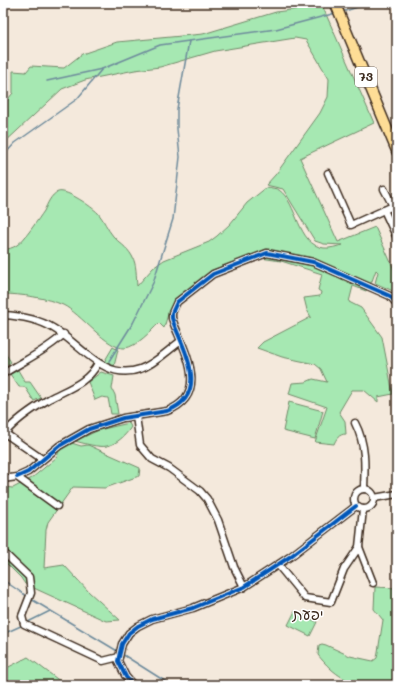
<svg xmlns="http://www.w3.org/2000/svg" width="400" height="688" font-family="Mali,'Playpen Sans Hebrew',sans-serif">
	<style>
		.green { fill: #a6e8b2; stroke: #708968 }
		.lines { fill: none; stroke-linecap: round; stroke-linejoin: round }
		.stream { stroke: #6d8a9b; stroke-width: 1.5 }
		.minor-casing { stroke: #3b2a1e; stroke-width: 9 }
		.highway-casing { stroke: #3b2a1e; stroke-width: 12 }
		.minor { stroke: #fff; stroke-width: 6 }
		.highway { stroke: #fedd96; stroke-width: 9 }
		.cycleway-casing { stroke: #fff; stroke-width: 6 }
		.cycleway { stroke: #0057b8; stroke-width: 4 }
		.labels { text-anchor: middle; stroke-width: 3; stroke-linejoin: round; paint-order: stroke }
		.shield { fill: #fff; stroke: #766a62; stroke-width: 1 }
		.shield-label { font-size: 12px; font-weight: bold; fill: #3b2a1e }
		.quarter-label { font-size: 15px; fill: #3b2a1e; stroke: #fff }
	</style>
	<rect width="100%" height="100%" fill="#f4e9dc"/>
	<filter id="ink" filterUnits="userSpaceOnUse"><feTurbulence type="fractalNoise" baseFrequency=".025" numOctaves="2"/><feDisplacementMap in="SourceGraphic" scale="8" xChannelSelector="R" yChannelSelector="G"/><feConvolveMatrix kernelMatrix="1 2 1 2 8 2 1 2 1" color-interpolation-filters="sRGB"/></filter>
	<g filter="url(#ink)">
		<g class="green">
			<path d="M312 3H321L374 123 300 158 338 242 375 227 397 276V296L391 290 375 283 378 272 376 270 372 281 366 291 353 286 349 302 361 308 382 337 393 394 378 397V402L364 390H352L339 412 345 421 346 434C339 434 336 439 334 444L315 442 327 407 289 394 292 383 306 382 313 379 327 382 321 369 315 364 282 357 257 348 263 342 311 317 307 310 304 298 320 296 321 292 318 290 322 274 281 261 260 258 215 275 172 307 168 314 164 328 159 323C151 331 136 347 125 348 108 350 80 313 63 305 48 298 20 294 3 294V250C8 249 13 248 17 245 24 241 39 218 44 211 47 205 51 194 58 192 67 189 92 207 98 213 104 220 107 229 113 236 119 243 127 247 132 256 137 265 136 276 137 286L153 268 164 260 209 242 217 236 230 224 247 203 267 187C270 188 276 188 279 190 298 203 297 245 324 248 330 249 337 246 343 245L324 244 315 241 283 189 266 185 276 174 320 113 328 97 329 79 306 40 295 38 215 51 160 67 135 70 85 80 62 89 3 144V105L13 93V71L26 72 31 66 64 68 82 54 117 42 203 34 276 12 298 9Z"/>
			<polygon points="113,347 118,350 114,366 104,362"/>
			<polygon points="3,350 11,362 3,368"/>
			<polygon points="18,370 25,382 30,382 41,398 34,401 25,387 19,387 10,374"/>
			<polygon points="101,372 114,376 112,389 115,395 118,414 111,414 108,398 102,397 95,400 88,382"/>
			<polygon points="289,402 323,411 315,439 283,431"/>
			<path d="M129 423 131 427C126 435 117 444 107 446 100 448 82 443 75 441L99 430Z"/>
			<polygon points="62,440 81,446 88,445 140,468 139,476 105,488 73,487 48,522 46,530 44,568 64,565 89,592 120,620 106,621 25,584 21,578 3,560 3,487 13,488 32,478 57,457"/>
			<path d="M375 587 397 588V679C390 681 384 684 376 685 351 687 333 674 318 655L319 645 322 644 326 645 350 656 373 661 377 658 383 620 374 609Z"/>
			<polygon points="295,611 317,622 310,636 288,625"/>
			<polygon points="28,657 65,685 3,685 3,670"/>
		</g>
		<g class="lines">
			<g class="stream">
				<polyline points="342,12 370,3 397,5"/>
				<polyline points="47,81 102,69 160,45 276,29 336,13"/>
				<polyline points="3,156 15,143 77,99 102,69"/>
				<polyline points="109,361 133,323 153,283 173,219 180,157 177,129 177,109 189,41"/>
				<polyline points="3,580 28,597"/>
				<polyline points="31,599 119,652"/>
				<polyline points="26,623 50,611"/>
				<polyline points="3,634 23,625"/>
				<polyline points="122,654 171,685"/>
			</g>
			<g class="minor-casing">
				<g id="minor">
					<polyline points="328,173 351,225 393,206 384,189"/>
					<polyline points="384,210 397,238"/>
					<path d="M3 315C21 316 38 319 53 328 81 344 104 382 140 369 155 364 168 350 181 341"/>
					<path d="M3 374C23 361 46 351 64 334"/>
					<polyline points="136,416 140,445 152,459 169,468 200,491 207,499 218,520 234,567 244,587"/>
					<path d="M355 423C366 444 365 466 364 489"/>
					<polyline points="3,432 42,459"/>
					<path d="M5 433C17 419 32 409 49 399 67 389 88 383 98 363"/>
					<path d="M17 477 28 472 59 446 89 429 123 418 167 411C210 395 185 352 174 324L172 318V313L177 302 213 274 267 253 313 262 390 296 397 304"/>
					<polyline points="3,479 17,477 57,506"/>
					<circle cx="364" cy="499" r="10"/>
					<polyline points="374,498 397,494"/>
					<polyline points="363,509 359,547 373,583"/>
					<polyline points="3,552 29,577 31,593 22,616 24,624 103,661 119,657"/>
					<polyline points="278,565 305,598 331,602 344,569 359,547"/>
					<polyline points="133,685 126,677 118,661 122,644 129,633 138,626 152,619 193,608 244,587 291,556 356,506"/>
				</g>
			</g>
			<g class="highway-casing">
				<polyline id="highway" points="335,3 397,152"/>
			</g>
			<use href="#minor" class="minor"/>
			<use href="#highway" class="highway"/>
			<g class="cycleway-casing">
				<g id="cycleway">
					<path d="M17 477 28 472 59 446 89 429 123 418 167 411C210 395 185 352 174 324L172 318V313L177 302 213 274 267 253 313 262 390 296 397 304"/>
					<polyline points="133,685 126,677 118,661 122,644 129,633 138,626 152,619 193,608 244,587 291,556 356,506"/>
				</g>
			</g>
			<use href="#cycleway" class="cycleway"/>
		</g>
	</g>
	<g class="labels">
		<rect class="shield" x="355" y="67" width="22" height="20" rx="3"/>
		<g class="shield-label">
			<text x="366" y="81">73</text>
		</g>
		<g class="quarter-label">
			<text x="308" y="620">יפעת</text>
		</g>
	</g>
	<rect width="400" height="688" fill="none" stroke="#fff" stroke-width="16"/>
	<rect x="8" y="8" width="384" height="672" fill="none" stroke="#3b2a1e" stroke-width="1.5" filter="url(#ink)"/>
</svg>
